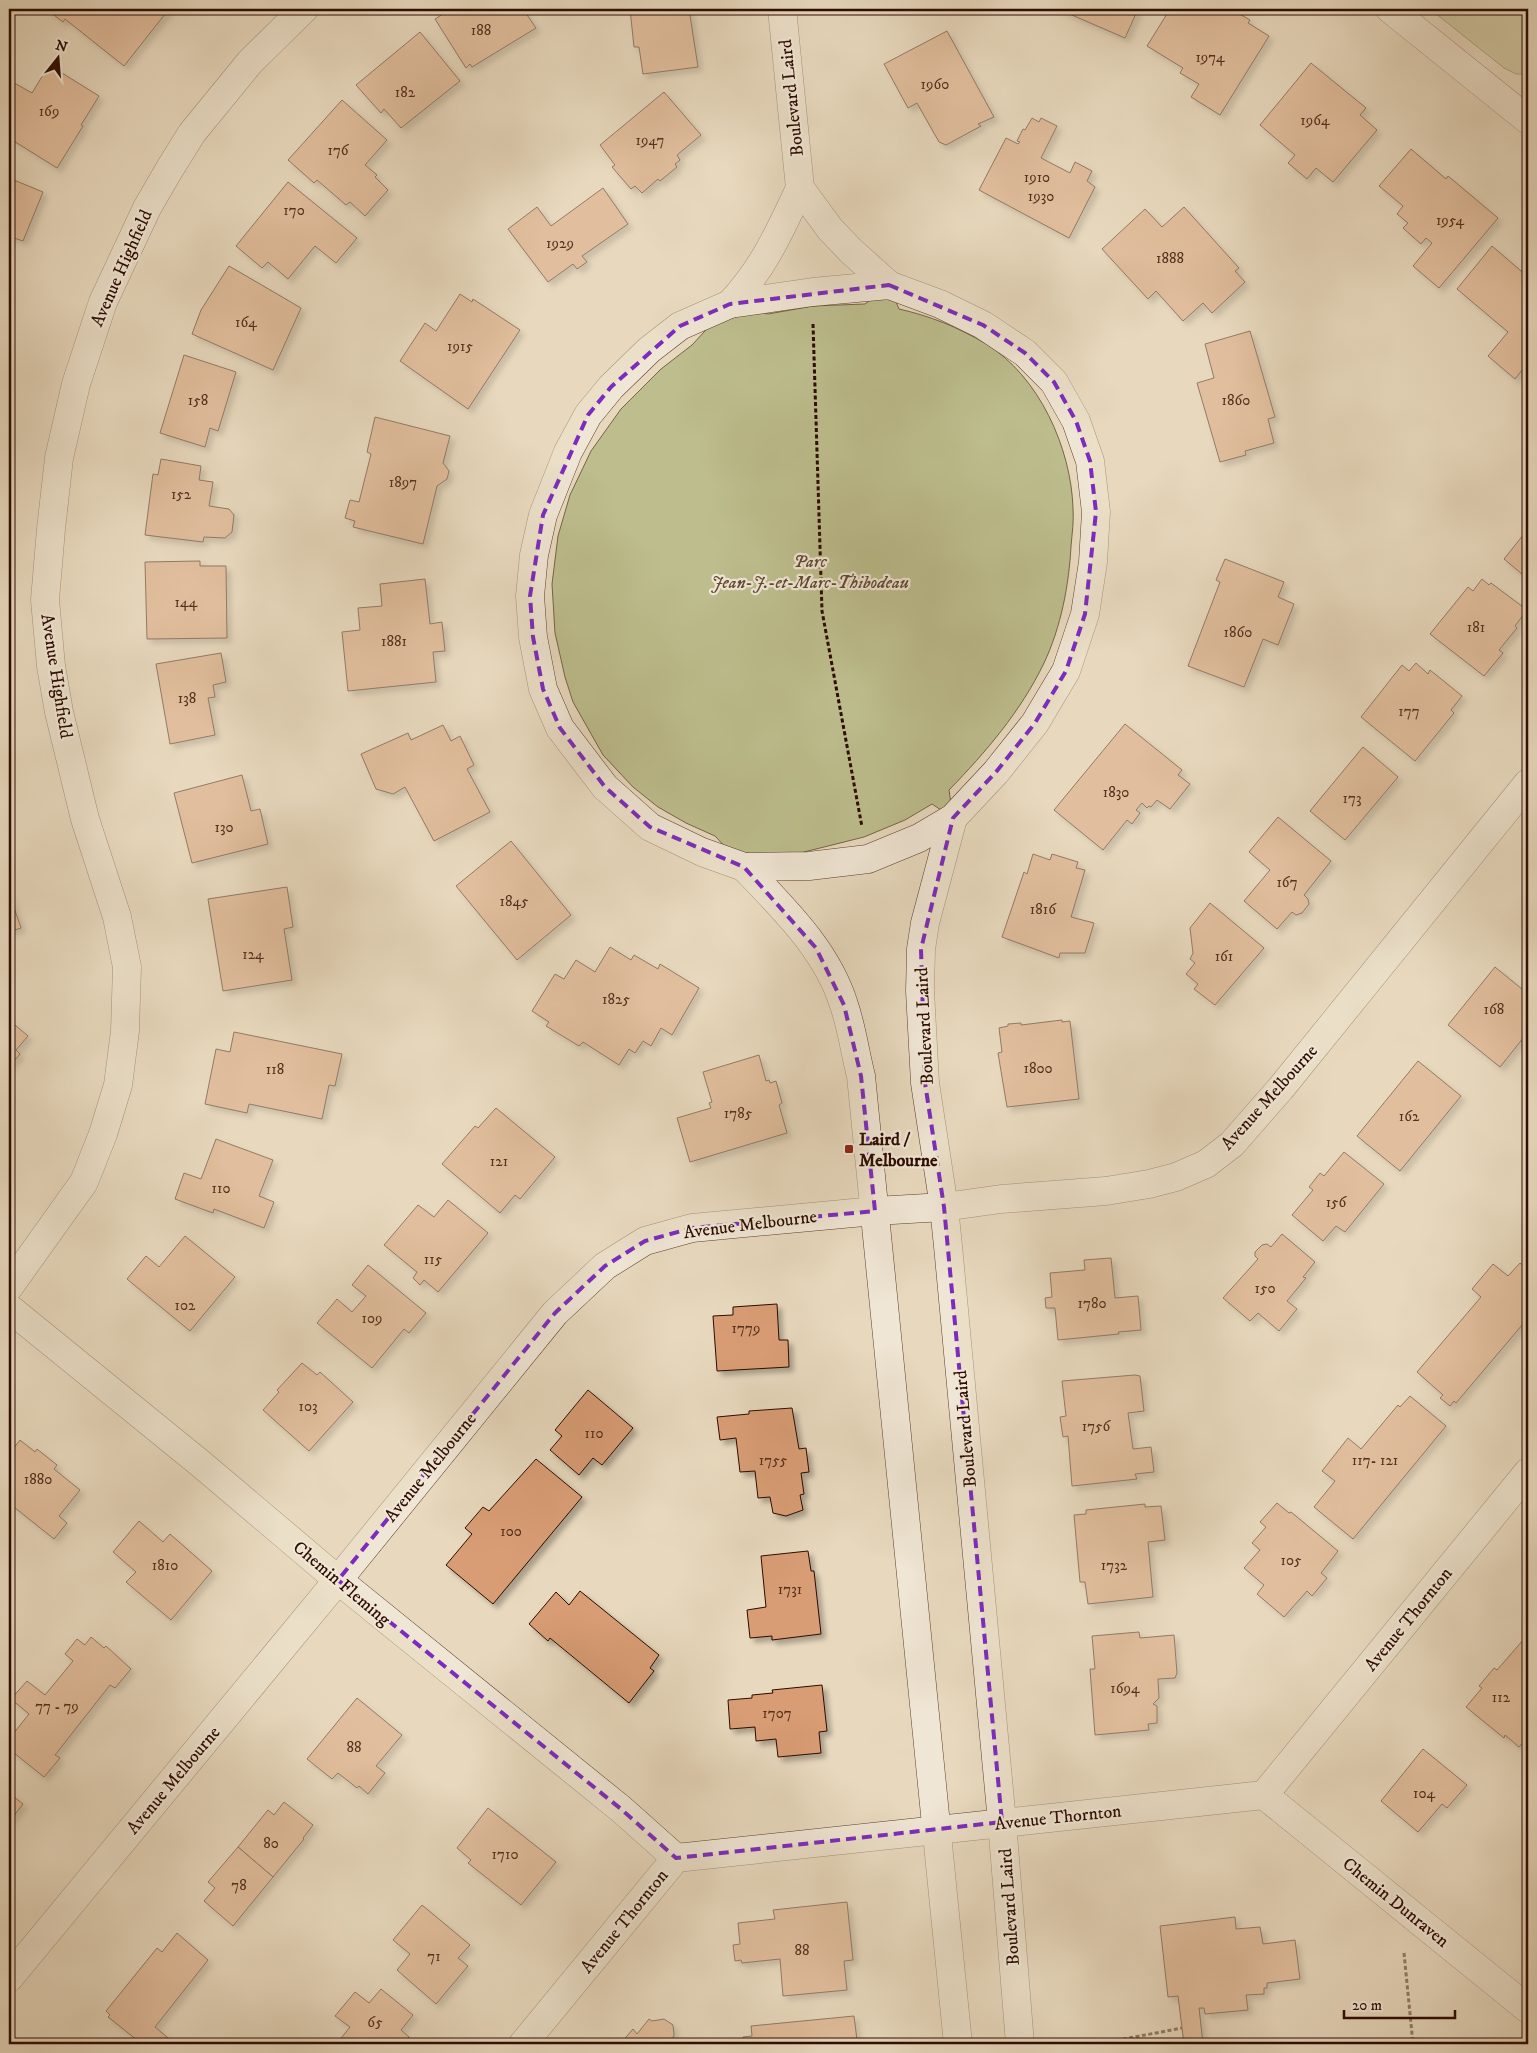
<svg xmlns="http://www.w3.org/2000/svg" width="1537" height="2053" font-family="'IM FELL DW Pica',serif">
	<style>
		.green { fill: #bdbd8d; stroke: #746446 }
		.building { fill: #d99d75; stroke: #2c0b00; filter: url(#shadow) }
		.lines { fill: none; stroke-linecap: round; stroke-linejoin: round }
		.street-casing { stroke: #5b3e30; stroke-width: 29 }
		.path { stroke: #2c0b00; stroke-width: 3; stroke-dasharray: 4 2.5; stroke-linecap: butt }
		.street { stroke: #f0e6d5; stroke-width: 28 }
		.marked { fill: none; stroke: #7b2cbf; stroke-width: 4; stroke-dasharray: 10 6; stroke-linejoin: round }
		.poi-dot { fill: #8f2418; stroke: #f0e6d5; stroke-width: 2 }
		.labels { text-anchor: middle; stroke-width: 4.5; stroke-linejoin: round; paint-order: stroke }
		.number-label { font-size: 15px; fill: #57301d }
		.street-label { font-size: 18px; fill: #2c0b00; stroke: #f0e6d5 }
		.park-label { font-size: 18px; font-style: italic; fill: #5f4931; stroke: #f0e6d5 }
		.poi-label { font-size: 18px; font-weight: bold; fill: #2c0b00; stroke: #f0e6d5; text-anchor: start }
	</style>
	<defs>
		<filter id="shadow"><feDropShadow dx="4.5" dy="4.5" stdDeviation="2.5" flood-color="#0004"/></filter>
	</defs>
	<rect width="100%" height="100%" fill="#e8d9be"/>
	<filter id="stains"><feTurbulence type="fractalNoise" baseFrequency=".004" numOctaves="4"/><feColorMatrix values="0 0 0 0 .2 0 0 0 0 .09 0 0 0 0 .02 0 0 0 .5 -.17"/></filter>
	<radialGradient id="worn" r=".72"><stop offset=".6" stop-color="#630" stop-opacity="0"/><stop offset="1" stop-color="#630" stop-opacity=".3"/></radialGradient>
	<g class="green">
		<polygon points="1430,9 1528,9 1528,74 1516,74 1504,68"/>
		<path d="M889 285 899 309C930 316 958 327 986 344 1039 376 1071 448 1073 508 1074 521 1072 534 1071 546 1069 585 1061 627 1044 663 1021 711 986 752 949 790L953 818 932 804 905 820 864 837 744 867 715 836 686 823 658 807 633 787 603 755 573 702 565 677 555 633 552 584 558 536 570 495 591 451 621 409 661 369 692 345 730 304 768 314 813 306 865 304Z"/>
	</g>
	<g class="building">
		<polygon points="46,9 169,9 124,66 65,19 63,22"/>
		<polygon points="451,9 523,9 536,28 472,67 470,64 466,68 435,19"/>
		<polygon points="630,9 689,9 698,67 643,74 639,47 634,47"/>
		<polygon points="1058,9 1138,9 1125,38"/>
		<polygon points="1170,9 1238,9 1236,12 1250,20 1248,23 1269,36 1220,115 1191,97 1199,84 1180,73 1183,68 1147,46"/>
		<polygon points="947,31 994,117 978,124 981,126 946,145 939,142 917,103 908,108 884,64"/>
		<polygon points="420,32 460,81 401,128 384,109 381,113 356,85"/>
		<polygon points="1311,63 1366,108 1360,115 1377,130 1333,182 1316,168 1307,179 1288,163 1295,155 1260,125"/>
		<polygon points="49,65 99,96 81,125 83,126 57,168 9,138 9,80 32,93"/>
		<polygon points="664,92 701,135 677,155 680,160 675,164 677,167 660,181 658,179 642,193 635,186 631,189 612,167 615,165 600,145"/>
		<polygon points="342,100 387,140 365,165 377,175 375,177 388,190 365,216 350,202 346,205 317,180 314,183 288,160"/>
		<polygon points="1032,118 1039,122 1041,118 1057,126 1041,158 1070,173 1075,162 1092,171 1087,181 1095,187 1069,238 979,190 1006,138 1018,144 1020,142 1017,141 1023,129 1025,130"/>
		<polygon points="1411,149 1446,179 1448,176 1498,218 1439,288 1413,266 1432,243 1426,238 1421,244 1403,228 1408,223 1397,214 1403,206 1379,186"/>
		<polygon points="9,178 43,192 23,241 11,237 9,243"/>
		<polygon points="288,182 357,238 336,263 315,246 288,279 268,262 262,268 236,246"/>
		<polygon points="603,188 628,224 582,256 587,262 577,269 573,264 548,282 508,229 537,207 551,226"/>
		<polygon points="1184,207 1239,268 1235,271 1245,282 1212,313 1203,303 1183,321 1156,291 1148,299 1102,249 1145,209 1162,227"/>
		<polygon points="1492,246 1528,277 1528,371 1527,374 1522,370 1515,379 1488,356 1508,332 1457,289"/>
		<polygon points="229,266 301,308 273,370 192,334 201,310"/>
		<polygon points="460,294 472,302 473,299 520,330 468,409 400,361 425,323 436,331"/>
		<polygon points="1250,331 1275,417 1268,419 1274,443 1245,451 1246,455 1220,462 1197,383 1214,378 1205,344"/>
		<polygon points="184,355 236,372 218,431 210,428 205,447 160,433"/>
		<polygon points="375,417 450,436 443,463 449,471 447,479 437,486 423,544 353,527 355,521 345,518 350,500 359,502 371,454 367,452"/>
		<polygon points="161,459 201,466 199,480 213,482 209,506 229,509 234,515 232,532 225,538 204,537 203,542 145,535 153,474 158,475"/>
		<polygon points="1528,529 1528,579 1504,559"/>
		<polygon points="1225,559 1284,582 1278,597 1294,604 1278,645 1263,639 1244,687 1188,666 1220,582 1216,580"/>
		<polygon points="200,561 200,566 226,566 227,638 147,639 145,562"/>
		<polygon points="425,579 430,624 442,622 445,651 433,652 436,682 348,691 342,632 360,630 358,608 382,606 380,584"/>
		<polygon points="1482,579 1489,585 1491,583 1527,610 1515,626 1517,628 1499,650 1503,653 1484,676 1430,634 1468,587 1473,591"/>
		<polygon points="221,653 226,682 213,685 215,697 208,698 215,735 170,744 156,664"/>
		<polygon points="1416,663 1428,674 1430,670 1462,696 1451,710 1454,713 1415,761 1361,717 1402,665 1409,671"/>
		<polygon points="1125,724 1182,770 1178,775 1190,784 1170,809 1157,800 1151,807 1149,806 1147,808 1142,803 1136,810 1140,813 1132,824 1127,820 1103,850 1054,810"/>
		<polygon points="443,725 451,741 460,736 474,765 467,769 490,812 434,841 405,787 393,794 376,789 361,754 408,733 411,740"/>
		<polygon points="1363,747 1398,777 1345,840 1310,811"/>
		<polygon points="242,775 251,811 260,809 268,844 192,863 174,793"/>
		<polygon points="1278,817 1331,861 1304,895 1308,899 1309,904 1302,913 1296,915 1292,912 1277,929 1244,901 1270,870 1249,852"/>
		<polygon points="511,841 571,915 517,960 456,886"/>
		<polygon points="1033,854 1050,860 1052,854 1078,862 1076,868 1085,870 1071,917 1094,923 1085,953 1060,953 1059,958 1002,937 1024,872 1027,874"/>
		<polygon points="287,887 293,927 284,929 292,980 223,991 208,899"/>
		<polygon points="9,893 21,928 9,932"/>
		<polygon points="1210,903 1264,948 1215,1005 1194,989 1198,984 1186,974 1195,963 1190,959 1193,953 1190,928"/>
		<polygon points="1528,927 1528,939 1523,934"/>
		<polygon points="610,947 631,960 634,955 658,969 660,964 699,988 672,1035 661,1028 651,1046 643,1041 635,1053 629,1049 619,1065 583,1042 579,1046 546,1026 549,1022 532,1011 555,974 564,979 576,960 595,972"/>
		<polygon points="1495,967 1528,994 1528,1032 1500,1067 1448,1025"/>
		<polygon points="9,1020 28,1036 16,1050 20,1054 9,1067"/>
		<polygon points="1062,1020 1062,1022 1070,1021 1079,1099 1007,1107 998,1053 1002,1052 999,1028 1008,1026 1008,1024 1021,1023 1021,1025"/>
		<polygon points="234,1032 342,1054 335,1086 329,1085 322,1119 249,1104 247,1113 205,1104 216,1049 230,1052"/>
		<polygon points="759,1055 766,1081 769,1080 770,1083 776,1081 782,1103 779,1105 787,1133 690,1162 677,1118 711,1108 709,1103 712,1102 703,1072"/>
		<polygon points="1418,1061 1461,1096 1400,1171 1357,1136"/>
		<polygon points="496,1108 555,1157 520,1199 515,1195 500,1213 442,1164 475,1126 478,1128"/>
		<polygon points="216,1139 273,1160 259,1196 274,1202 264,1228 214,1209 213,1213 175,1199 184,1173 201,1179"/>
		<polygon points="1344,1152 1384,1184 1345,1232 1336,1226 1323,1241 1292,1215 1313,1190 1309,1187 1320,1173 1324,1176"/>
		<polygon points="448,1200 488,1233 438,1292 424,1280 420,1285 413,1278 417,1272 384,1245 418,1205 434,1217"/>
		<polygon points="1282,1234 1315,1262 1303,1277 1306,1278 1287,1301 1297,1309 1279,1331 1258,1313 1250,1321 1223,1298 1258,1259 1255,1256 1255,1252 1262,1245 1267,1244 1271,1247"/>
		<polygon points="185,1236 235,1277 190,1331 127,1279 146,1256 159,1267"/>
		<polygon points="1111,1258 1115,1298 1138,1296 1141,1330 1118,1332 1119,1334 1058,1340 1055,1308 1046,1308 1045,1298 1052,1297 1050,1273 1085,1270 1084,1260"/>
		<polygon points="1520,1263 1528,1270 1528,1318 1456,1403 1454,1401 1450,1406 1440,1398 1443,1395 1417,1372 1481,1297 1472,1289 1493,1264 1508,1276"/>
		<polygon points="368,1265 426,1313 409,1333 404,1329 372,1368 317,1323 337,1299 352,1312 366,1296 352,1285"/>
		<polygon points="777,1304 779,1340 788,1340 789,1367 717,1371 713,1316 733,1315 733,1307"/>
		<polygon points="302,1363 317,1375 320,1372 353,1402 309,1451 263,1410 279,1392 277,1390"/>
		<polygon points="1135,1375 1140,1376 1144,1411 1128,1413 1133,1449 1151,1447 1154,1472 1135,1474 1137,1479 1072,1486 1068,1436 1063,1437 1060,1417 1066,1416 1062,1381"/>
		<polygon points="588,1390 633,1428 602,1465 593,1458 579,1475 550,1450 562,1436 555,1430"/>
		<polygon points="1410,1396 1446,1426 1353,1539 1314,1507 1335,1481 1322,1471 1348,1438 1361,1449 1398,1405 1400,1407"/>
		<polygon points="792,1408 799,1449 806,1448 809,1472 801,1473 804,1494 800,1495 803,1510 786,1516 773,1513 770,1497 758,1498 755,1471 740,1472 736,1438 720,1440 717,1417 749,1414 749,1411"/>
		<polygon points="20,1440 35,1452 37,1449 57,1465 54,1469 80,1490 59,1516 67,1523 54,1539 9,1503 9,1454"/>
		<polygon points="536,1459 582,1497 493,1604 446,1565 472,1534 465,1528 483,1507 489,1511"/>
		<polygon points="1277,1503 1289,1513 1291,1512 1338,1551 1321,1573 1327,1578 1312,1596 1307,1591 1284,1617 1257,1594 1264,1585 1244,1568 1260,1550 1252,1543 1266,1527 1260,1522"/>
		<polygon points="1145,1504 1145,1507 1161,1506 1165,1540 1148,1542 1153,1597 1088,1604 1085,1582 1080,1582 1074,1515 1086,1514 1086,1510"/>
		<polygon points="139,1521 163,1542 170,1534 212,1571 171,1620 126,1582 136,1572 113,1552"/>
		<polygon points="808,1551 811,1571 814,1571 821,1634 772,1640 772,1636 750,1638 747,1610 766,1607 761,1556"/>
		<polygon points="580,1591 659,1655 650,1668 654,1671 629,1703 550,1638 548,1641 529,1624 556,1592 569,1605"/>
		<polygon points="1139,1632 1140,1638 1174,1635 1177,1673 1175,1678 1158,1679 1159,1698 1153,1704 1157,1706 1157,1723 1148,1724 1149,1730 1095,1735 1090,1669 1095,1669 1092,1636"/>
		<polygon points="91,1637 104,1648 106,1646 131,1669 115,1688 110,1685 55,1755 60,1758 44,1777 9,1749 9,1739 29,1714 11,1699 27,1681 45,1695 73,1661 65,1654 77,1639 85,1645"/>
		<polygon points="1524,1639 1528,1642 1528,1737 1519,1747 1505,1735 1504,1738 1466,1707 1482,1688 1479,1686 1494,1668 1497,1670"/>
		<polygon points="822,1685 827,1731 819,1732 821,1753 778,1757 776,1739 756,1741 755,1727 730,1729 728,1700 752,1698 752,1695 773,1693 772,1690"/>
		<polygon points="357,1698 402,1735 376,1766 385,1773 368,1794 359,1786 357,1788 338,1773 332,1779 307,1759"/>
		<polygon points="1423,1749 1467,1785 1447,1808 1442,1804 1418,1832 1381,1801"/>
		<polygon points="9,1793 23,1804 9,1822"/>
		<polygon points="284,1802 313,1825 303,1838 304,1839 273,1877 238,1847 268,1810 274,1815"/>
		<polygon points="488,1808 556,1862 521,1905 468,1863 471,1860 457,1848"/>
		<polygon points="238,1847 273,1877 233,1926 204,1901 215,1888 208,1882"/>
		<polygon points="847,1902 853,1960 844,1961 847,1990 783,1996 780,1959 742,1963 741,1960 735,1961 733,1945 740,1944 738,1923 775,1919 773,1910"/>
		<polygon points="422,1905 470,1945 458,1958 468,1966 436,2004 397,1970 410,1954 393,1940"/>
		<polygon points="1235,1917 1236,1929 1260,1927 1263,1944 1295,1940 1300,1979 1267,1983 1267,1988 1264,1988 1264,1994 1246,1995 1248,2010 1205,2014 1204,2008 1199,2008 1203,2044 1184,2044 1178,1996 1168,1997 1160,1926"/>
		<polygon points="177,1933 208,1960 155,2027 168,2038 164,2044 142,2044 108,2017 110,2015 106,2011 157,1948 162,1952"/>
		<polygon points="381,1989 413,2015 401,2030 409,2037 404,2044 338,2044 337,2043 350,2027 335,2016 355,1992 369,2003"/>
		<polygon points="854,2016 857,2040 861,2040 861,2044 743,2044 743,2037 752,2036 751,2026"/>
		<polygon points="649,2019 652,2021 664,2019 673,2025 674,2035 672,2040 678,2044 620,2044 633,2029 637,2034"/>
	</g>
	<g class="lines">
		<g class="street-casing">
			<g id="street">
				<polyline points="782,9 800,188 830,229 851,251 889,285 940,304 983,325 1025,353 1054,382 1076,421 1090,461 1096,512 1093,562 1085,614 1066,671 1035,723 996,772 953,818 919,838 868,859 809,866 744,867 702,852 650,827 605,787 560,728 543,689 533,637 530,596 534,555 543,515 568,452 588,415 611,387 649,350 680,326 730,304 813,292 889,285"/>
				<polyline points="1390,9 1528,120"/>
				<path d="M730 304C763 269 780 231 800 188"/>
				<polyline points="953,818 925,923 921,949 920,991 925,1083 944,1207 948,1246 1002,1822 1020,2044"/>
				<path d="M744 867C783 908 827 950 844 1005 852 1028 855 1053 861 1076L958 2044"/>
				<polyline points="9,1287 84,1182 103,1134 118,1085 125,1031 127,967 117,917 85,819 59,712 51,666 45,600 51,529 59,458 76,384 103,302 147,208 169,170 192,133 250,62 304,9"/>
				<polyline points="9,1308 201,1464 338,1580 621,1809 676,1858"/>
				<polyline points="1264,1795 1528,2009"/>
				<polyline points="9,1978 338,1580 555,1313 605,1266 645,1241 692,1228 875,1211 944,1207 1001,1199 1106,1191 1149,1184 1176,1177 1206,1164 1232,1144 1281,1088 1528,783"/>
				<polyline points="523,2044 676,1858 1264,1795 1528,1472"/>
			</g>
		</g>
		<g class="path">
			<polyline points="813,324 822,611 862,827"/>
			<polyline points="1404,1953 1413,2044"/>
			<polyline points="1124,2039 1124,2044"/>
			<polyline points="1071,2044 1124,2039 1182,2028"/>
		</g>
		<use href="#street" class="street"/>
	</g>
	<path d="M0 0H1537V2053H0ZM889 285 983 325 1025 353 1054 382 1076 421 1090 461 1096 512 1085 614 1066 671 1035 723 996 772 953 818 921 949 925 1083 944 1207 1002 1822 676 1858 621 1809 338 1580 555 1313 605 1266 645 1241 692 1228 875 1211 861 1076 844 1005 816 948 744 867 650 827 605 787 560 728 543 689 533 637 530 596 543 515 588 415 611 387 680 326 730 304Z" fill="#e8d9be" fill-opacity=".55" fill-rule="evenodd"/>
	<path class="marked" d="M889 285 983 325 1025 353 1054 382 1076 421 1090 461 1096 512 1085 614 1066 671 1035 723 996 772 953 818 921 949 925 1083 944 1207 1002 1822 676 1858 621 1809 338 1580 555 1313 605 1266 645 1241 692 1228 875 1211 861 1076 844 1005 816 948 744 867 650 827 605 787 560 728 543 689 533 637 530 596 543 515 588 415 611 387 680 326 730 304Z"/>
	<rect class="poi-dot" x="844" y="1144" width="10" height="10" rx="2.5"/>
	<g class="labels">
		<g class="number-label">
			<text x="481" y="35">188</text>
			<text x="1210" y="62">1974</text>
			<text x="935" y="89">1960</text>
			<text x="405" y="97">182</text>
			<text x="49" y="116">169</text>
			<text x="1315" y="125">1964</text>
			<text x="650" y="145">1947</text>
			<text x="338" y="155">176</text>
			<text x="1037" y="182">1910</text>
			<text x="1041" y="201">1930</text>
			<text x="294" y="215">170</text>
			<text x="1450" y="225">1954</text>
			<text x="560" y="248">1929</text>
			<text x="1170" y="263">1888</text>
			<text x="246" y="327">164</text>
			<text x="460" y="351">1915</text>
			<text x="198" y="405">158</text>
			<text x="1236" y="405">1860</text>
			<text x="403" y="487">1897</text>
			<text x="181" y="499">152</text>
			<text x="186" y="607">144</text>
			<text x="1476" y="632">181</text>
			<text x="1238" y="637">1860</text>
			<text x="394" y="646">1881</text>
			<text x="187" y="703">138</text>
			<text x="1409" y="716">177</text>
			<text x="1116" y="797">1830</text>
			<text x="1352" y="803">173</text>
			<text x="224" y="832">130</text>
			<text x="1287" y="887">167</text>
			<text x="514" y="906">1845</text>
			<text x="1043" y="914">1816</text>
			<text x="253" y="959">124</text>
			<text x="1224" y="961">161</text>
			<text x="616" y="1004">1825</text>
			<text x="1494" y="1014">168</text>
			<text x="1038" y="1073">1800</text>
			<text x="275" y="1074">118</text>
			<text x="738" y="1118">1785</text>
			<text x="1409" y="1121">162</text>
			<text x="499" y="1166">121</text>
			<text x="221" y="1193">110</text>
			<text x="1336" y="1207">156</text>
			<text x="433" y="1264">115</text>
			<text x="1265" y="1293">150</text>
			<text x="1092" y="1308">1780</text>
			<text x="185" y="1310">102</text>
			<text x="372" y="1323">109</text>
			<text x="746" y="1333">1779</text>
			<text x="308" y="1411">103</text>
			<text x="1096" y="1431">1756</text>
			<text x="594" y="1438">110</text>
			<text x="773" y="1465">1755</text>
			<text x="1375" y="1465">117- 121</text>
			<text x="38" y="1484">1880</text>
			<text x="511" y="1536">100</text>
			<text x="1291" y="1565">105</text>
			<text x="165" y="1570">1810</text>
			<text x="1114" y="1570">1732</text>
			<text x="790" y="1594">1731</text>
			<text x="1125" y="1693">1694</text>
			<text x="1501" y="1702">112</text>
			<text x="57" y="1711">77 - 79</text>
			<text x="777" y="1718">1707</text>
			<text x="354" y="1752">88</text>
			<text x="1424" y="1798">104</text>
			<text x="271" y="1848">80</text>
			<text x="505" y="1859">1710</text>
			<text x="239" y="1890">78</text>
			<text x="802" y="1955">88</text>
			<text x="434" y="1961">71</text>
			<text x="375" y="2027">65</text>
		</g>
		<g class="street-label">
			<text transform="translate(791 98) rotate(-96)" y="6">Boulevard Laird</text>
			<text transform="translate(121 268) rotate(-66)" y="6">Avenue Highfield</text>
			<text transform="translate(57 676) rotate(81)" y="6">Avenue Highfield</text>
			<text transform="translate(924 1026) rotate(-93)" y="6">Boulevard Laird</text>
			<text transform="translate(1269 1097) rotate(-48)" y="6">Avenue Melbourne</text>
			<text transform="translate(750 1224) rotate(-7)" y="6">Avenue Melbourne</text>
			<text transform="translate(965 1429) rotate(-95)" y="6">Boulevard Laird</text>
			<text transform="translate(430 1467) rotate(-51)" y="6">Avenue Melbourne</text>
			<text transform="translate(342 1583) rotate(40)" y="6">Chemin Fleming</text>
			<text transform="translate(1408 1619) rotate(-51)" y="6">Avenue Thornton</text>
			<text transform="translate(173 1780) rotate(-50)" y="6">Avenue Melbourne</text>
			<text transform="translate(1058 1817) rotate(-6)" y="6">Avenue Thornton</text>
			<text transform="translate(1396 1902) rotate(39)" y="6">Chemin Dunraven</text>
			<text transform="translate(1009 1907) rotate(-94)" y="6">Boulevard Laird</text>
			<text transform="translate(624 1921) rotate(-51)" y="6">Avenue Thornton</text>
		</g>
		<g class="park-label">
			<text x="810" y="567">Parc<tspan x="810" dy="21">Jean-J.-et-Marc-Thibodeau</tspan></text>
		</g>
		<g class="poi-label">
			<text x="859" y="1145">Laird /<tspan x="859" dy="21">Melbourne</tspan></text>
		</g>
	</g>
	<rect width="1537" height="2053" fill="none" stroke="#e8d9be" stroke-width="30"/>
	<rect x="10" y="10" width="1517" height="2033" fill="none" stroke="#2c0b00" stroke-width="2.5"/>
	<rect x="15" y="15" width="1507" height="2023" fill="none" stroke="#2c0b00"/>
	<g transform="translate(58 58) rotate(17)" stroke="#f0e6d5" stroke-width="4" paint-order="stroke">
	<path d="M0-4L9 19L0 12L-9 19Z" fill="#2c0b00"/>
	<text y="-8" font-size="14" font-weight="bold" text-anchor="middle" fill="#2c0b00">N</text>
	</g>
	<path d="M1344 2010v8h111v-8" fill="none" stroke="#2c0b00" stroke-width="2.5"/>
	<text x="1352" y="2010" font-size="15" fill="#2c0b00" stroke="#f0e6d5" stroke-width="4" paint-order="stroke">20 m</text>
	<rect width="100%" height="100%" filter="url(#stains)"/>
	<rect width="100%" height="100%" fill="url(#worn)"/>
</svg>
